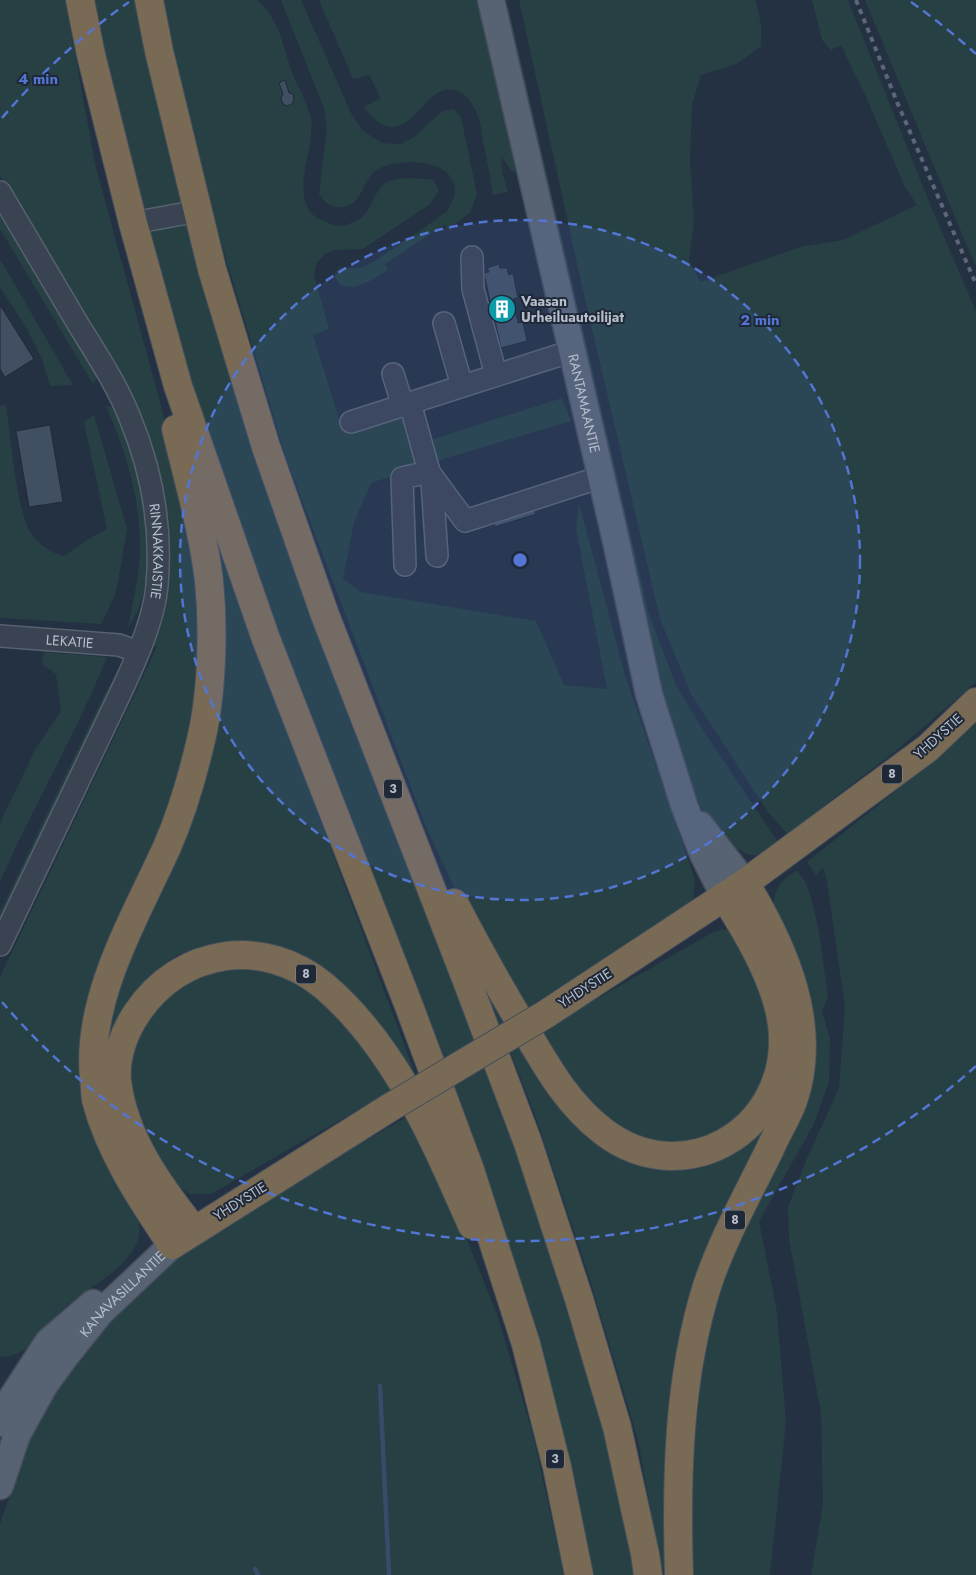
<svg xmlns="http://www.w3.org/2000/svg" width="976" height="1575" font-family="Jost,sans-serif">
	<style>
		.green { fill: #264043 }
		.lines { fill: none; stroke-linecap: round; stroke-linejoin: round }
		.stream { stroke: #374c6a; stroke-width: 4.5 }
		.building { fill: #404f62; stroke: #202a39 }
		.minor-casing { stroke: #57616f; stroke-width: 24 }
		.major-casing { stroke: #434c5b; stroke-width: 29 }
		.highway-casing { stroke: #444e5c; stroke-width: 30 }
		.minor { stroke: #394352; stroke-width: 21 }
		.major { stroke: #576272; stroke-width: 26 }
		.highway { stroke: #786a55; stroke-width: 28 }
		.rail { stroke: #5b6779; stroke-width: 4; stroke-dasharray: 5 5; stroke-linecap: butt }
		.highway-bridge-casing { stroke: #444e5c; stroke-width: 30; stroke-linecap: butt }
		.highway-bridge { stroke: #786a55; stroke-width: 28 }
		.ring { fill: none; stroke: #5375d4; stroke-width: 2.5; stroke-dasharray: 9 6 }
		.labels { text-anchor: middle; stroke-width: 4; stroke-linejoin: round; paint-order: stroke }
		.shield { fill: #1e2837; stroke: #88919f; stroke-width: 1 }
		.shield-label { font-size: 12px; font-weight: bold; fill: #b6becc }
		.poi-label { font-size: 14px; font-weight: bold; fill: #b6becc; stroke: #1e2837; text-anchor: start }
		.street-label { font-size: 14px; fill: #b6becc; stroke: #1e2837 }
		.centre { fill: #5375d4; stroke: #1e2837; stroke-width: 2.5 }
		.ring-label { font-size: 15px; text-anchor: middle; font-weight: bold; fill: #5375d4; stroke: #1e2837; stroke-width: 4; stroke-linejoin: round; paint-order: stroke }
	</style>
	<rect width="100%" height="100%" fill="#243142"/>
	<g class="green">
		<path d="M0 0H65L96 168 159 398 183 497 198 578 200 696 180 774 91 1016 139 1221C139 1226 140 1232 139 1236 129 1272 86 1286 62 1310 41 1330 34 1355 0 1357V977L158 645 149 650 165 563 111 359 0 176Z"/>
		<polygon points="93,0 137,0 189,225 411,865 553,1250 611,1455 635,1575 593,1575 540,1351 271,623 207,441 140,210"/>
		<path d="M163 0H257C281 19 283 50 294 77 300 91 308 104 311 119 316 149 286 199 319 219 326 222 333 226 341 226 344 226 348 224 351 223 372 216 370 199 382 186 391 176 421 178 433 180L439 190 430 204 363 249 334 250 325 254 316 264 314 275 329 329 313 335 343 432 409 412 418 444 562 398 571 421 450 457 371 483 354 522 343 579 361 592 536 621 564 685 607 689 576 529 579 503 625 675 695 880 693 902 521 1012 476 934 426 827 286 458 223 249 175 61Z"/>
		<path d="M281 0H301L351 113 362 130 382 143 401 144 414 137 442 111 454 109 461 117 477 194 470 213 448 229 444 225 385 264 388 270 370 281 354 287 341 286 336 279 334 274 340 267C350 269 357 269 366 266 373 263 444 215 448 210 450 207 451 203 453 200 457 191 455 183 449 175 436 158 395 160 378 169 363 177 364 201 347 206 333 210 326 204 319 194L327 128 324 108Z"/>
		<path d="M319 0H479L519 169 512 172 501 156 503 176 508 192 493 195C490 177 487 160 483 142 482 134 481 124 478 116 473 104 466 92 453 90 429 86 419 120 398 126 383 131 372 117 364 107L381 98 369 75 353 79Z"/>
		<polygon points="519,0 756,0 761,25 761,46 737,64 701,75 692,104 690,161 694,220 689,260 700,282 800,247 843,240 917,205 905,187 866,97 841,45 831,50 822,40 812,0 848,0 932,209 976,311 976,682 898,749 787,834 768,812 691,694 660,619 581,282"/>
		<polygon points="865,0 976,0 976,266 972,258"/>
		<path d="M508 6 649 614 676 685 703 730 778 842C771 847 763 854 755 855 748 856 742 851 737 848 699 825 683 764 669 724L504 13Z"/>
		<polygon points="0,206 98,376 93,384 0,229"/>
		<polygon points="0,260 4,266 73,385 50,386 42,359 26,327 0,287"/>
		<path d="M6 405C10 432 17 516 32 535 40 545 51 553 64 556L90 538 107 529 84 422 94 415 127 529 116 593 101 624 0 618V406Z"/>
		<path d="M106 406 112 407C141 456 167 579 128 627 133 602 139 577 140 551 141 501 126 451 106 406Z"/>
		<polygon points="208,519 432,1119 361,1008 211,946 177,955 137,990 113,1038 102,1051 105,1017 195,797"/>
		<path d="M44 652 107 657C76 734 34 806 0 881V823L36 748 61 711 56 674 42 664Z"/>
		<polygon points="120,666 114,686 0,924 0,912 99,705"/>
		<polygon points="976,717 976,1575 811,1575 823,1503 821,1414 789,1239 788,1207 805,1163 839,1088 845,1007 827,883 823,867 816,875 807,862 913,777"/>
		<path d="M797 870 806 883 813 904 819 932 828 997 822 1011 830 1039 829 1081 814 1124 759 1221 777 1312 786 1422 770 1575H689L687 1459 715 1282 769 1171 775 923C773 895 772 886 797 870Z"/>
		<polygon points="730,929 749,949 777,1054 764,1090 710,1143 672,1147 625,1138 581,1099 534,1035 715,931"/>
		<polygon points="253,965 290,975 325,1001 359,1036 394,1089 211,1194 190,1194 171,1182 131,1112 129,1060 142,1019 161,994 217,966"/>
		<polygon points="480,974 553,1089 677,1164 789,1088 714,1242 671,1575 662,1575 638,1440 587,1270 535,1115"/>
		<polygon points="412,1114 456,1213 497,1314 533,1435 564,1575 0,1575 0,1524 31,1435 67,1371 100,1329 168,1266 272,1195"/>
	</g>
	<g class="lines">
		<g class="stream">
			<polyline points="380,1386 389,1575"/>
			<polyline points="255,1569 258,1575"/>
		</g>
	</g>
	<g class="building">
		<polygon points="285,80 289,93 293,94 294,99 292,104 287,106 283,104 281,98 283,94 279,83"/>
		<polygon points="499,264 500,268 507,268 509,275 513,273 518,298 513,299 518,323 523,322 527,341 501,348 494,316 490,317 486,302 490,301 484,273 489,272 487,268"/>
		<polygon points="0,305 34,359 5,377 0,369"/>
		<polygon points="50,425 63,502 29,507 16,431"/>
		<polygon points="532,503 536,514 495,527 492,516"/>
	</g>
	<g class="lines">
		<g class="minor-casing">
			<g id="minor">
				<path id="s1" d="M0 192C26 236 52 280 78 324 97 355 117 385 130 418 152 471 162 528 157 585 153 632 120 693 100 736 67 806 33 875 0 945"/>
				<polyline points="133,223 198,211"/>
				<polyline points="472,257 473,289 496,375"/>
				<polyline points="444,323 462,386"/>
				<polyline points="393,374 403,406"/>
				<polyline points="410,403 432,482 437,556"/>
				<polyline points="351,422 572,351"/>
				<polyline points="405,565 402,478 429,472 465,521 601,477"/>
				<path id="s2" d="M0 636 119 645 138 652"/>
			</g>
		</g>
		<g class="major-casing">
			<g id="major">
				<path id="s3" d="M491 0 616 541 649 694 684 805 703 854 724 896"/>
				<polyline points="700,825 745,883"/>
				<polyline points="0,1423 11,1399 48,1342 93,1303"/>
				<path id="s4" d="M0 1486 17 1435 44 1386 65 1357 101 1312 172 1245"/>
			</g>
		</g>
		<g class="highway-casing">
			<g id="highway">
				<polyline points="80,0 91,55 133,223 178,386 266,639 409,1006 470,1170 526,1344 557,1467 579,1575"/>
				<polyline points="149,0 159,51 212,269 266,447 325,615 467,981 528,1143 579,1299 617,1427 645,1554 648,1575"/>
				<path d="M176 429C188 479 203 530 209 581 214 630 212 697 200 744 192 778 181 815 167 847 135 918 86 998 94 1078 95 1085 95 1093 96 1100 110 1153 142 1200 172 1245L389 1108"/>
				<path d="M454 903C476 945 499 987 524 1028 547 1067 568 1105 604 1132 682 1191 785 1134 783 1038 783 992 749 935 724 896"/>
				<polyline points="546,1014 745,883 928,748 976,702"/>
				<path d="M194 1230C159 1186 124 1138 117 1081 115 1057 124 1032 137 1013 180 948 264 936 324 986 396 1047 435 1142 472 1225"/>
				<path d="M679 1575C676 1479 678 1379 707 1286 723 1238 748 1194 770 1149 777 1133 787 1117 793 1101 819 1026 784 947 745 883"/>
			</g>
		</g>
		<use href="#minor" class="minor"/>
		<use href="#major" class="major"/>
		<use href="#highway" class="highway"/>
		<polyline class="rail" points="856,0 897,102 976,284"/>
		<g class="highway-bridge-casing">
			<polyline id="highway-bridge" points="389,1108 546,1014"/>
		</g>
		<use href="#highway-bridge" class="highway-bridge"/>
	</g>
	<circle cx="520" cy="560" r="340" fill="#5375d4" fill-opacity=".12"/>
	<g class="ring">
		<circle cx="520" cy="560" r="340"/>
		<path d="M976 1066A681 681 0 0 1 2 1002M2 118A681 681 0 0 1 129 2M911 2A681 681 0 0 1 976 54"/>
	</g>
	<defs>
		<g id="building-disc" transform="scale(1.4375)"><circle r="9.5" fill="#0f9aa8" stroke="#1e2837"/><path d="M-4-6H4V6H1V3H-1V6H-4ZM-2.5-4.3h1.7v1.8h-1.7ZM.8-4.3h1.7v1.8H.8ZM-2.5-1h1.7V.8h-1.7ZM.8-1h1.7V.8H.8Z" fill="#fff"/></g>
	</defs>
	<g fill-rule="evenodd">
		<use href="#building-disc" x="502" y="309"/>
	</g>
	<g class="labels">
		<g class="shield">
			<rect x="882" y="764.5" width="20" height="19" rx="4"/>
			<rect x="384" y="779.5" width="18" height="19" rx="4"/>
			<rect x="296" y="964.5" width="20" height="19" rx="4"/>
			<rect x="725" y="1210.5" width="20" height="19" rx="4"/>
			<rect x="546" y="1449.5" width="18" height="19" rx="4"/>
		</g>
		<g class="shield-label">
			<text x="892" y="778">8</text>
			<text x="393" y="793">3</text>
			<text x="306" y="978">8</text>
			<text x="735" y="1224">8</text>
			<text x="555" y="1463">3</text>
		</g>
		<g class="poi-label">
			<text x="521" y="306">Vaasan<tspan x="521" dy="16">Urheiluautoilijat</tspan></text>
		</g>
		<g class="street-label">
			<text dy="5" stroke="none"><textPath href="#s3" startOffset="414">RANTAMAANTIE</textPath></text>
			<text dy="5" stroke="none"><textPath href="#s1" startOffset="398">RINNAKKAISTIE</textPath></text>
			<text dy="5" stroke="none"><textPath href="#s2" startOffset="70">LEKATIE</textPath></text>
			<text transform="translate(938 736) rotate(-42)" y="5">YHDYSTIE</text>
			<text transform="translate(585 988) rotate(-33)" y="5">YHDYSTIE</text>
			<text transform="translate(240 1201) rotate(-32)" y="5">YHDYSTIE</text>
			<text dy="5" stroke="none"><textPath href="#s4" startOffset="231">KANAVASILLANTIE</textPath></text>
		</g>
	</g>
	<circle cx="520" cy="560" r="8" class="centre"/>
	<g class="ring-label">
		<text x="38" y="84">4 min</text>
		<text x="760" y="325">2 min</text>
	</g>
</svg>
